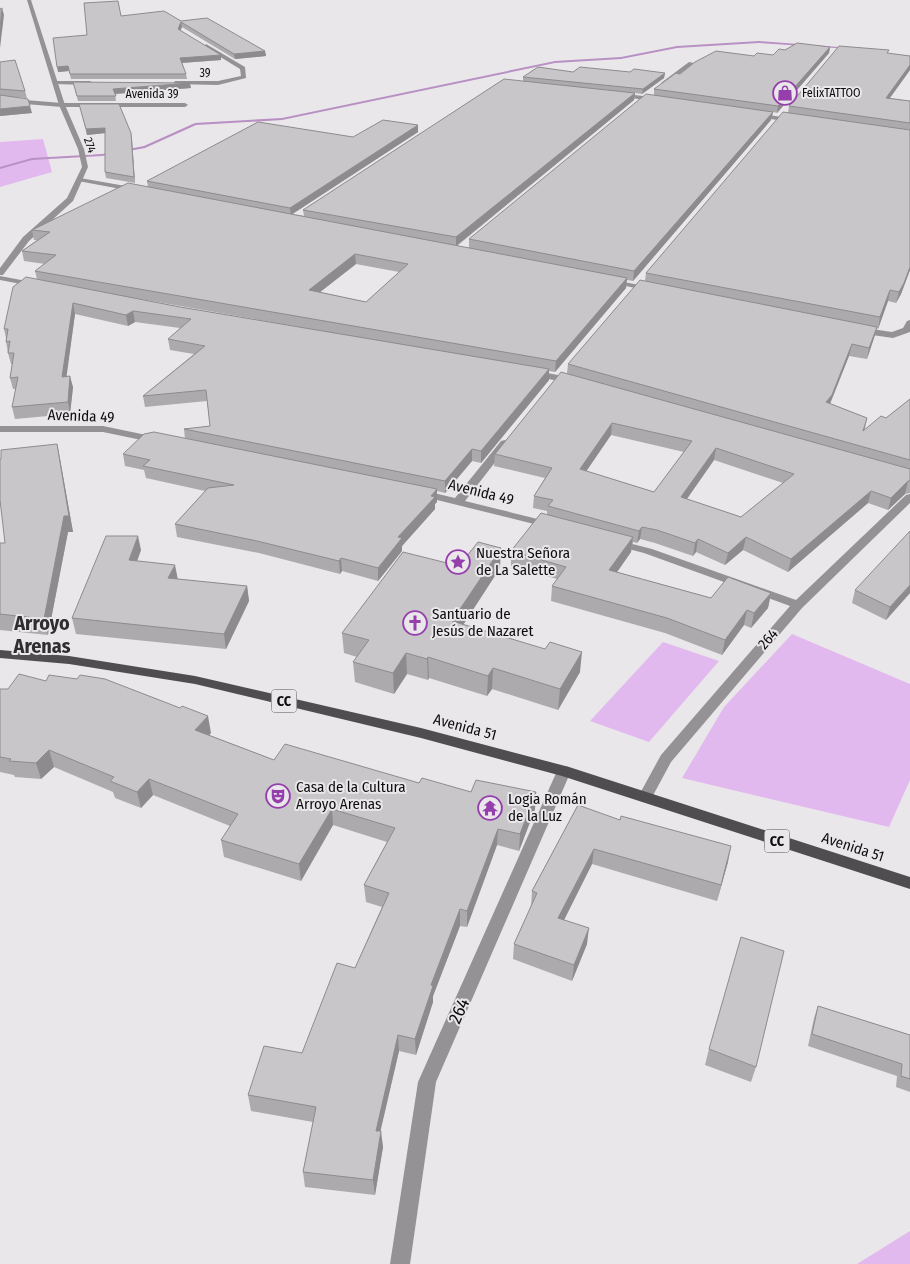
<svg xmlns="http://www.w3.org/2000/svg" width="910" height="1264" font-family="'Fira Sans Condensed',sans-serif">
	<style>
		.green { fill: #e2b9ee }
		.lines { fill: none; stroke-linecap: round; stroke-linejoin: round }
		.stream { fill: #b990c4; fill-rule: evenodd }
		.minor { fill: #949294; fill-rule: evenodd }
		.tertiary { fill: #949294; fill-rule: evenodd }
		.primary { fill: #504d51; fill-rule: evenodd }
		.wall { fill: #adaaae; fill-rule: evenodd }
		.shaded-wall { fill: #8d8b8d }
		.building { fill: #c9c6ca; stroke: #8d8b8d; fill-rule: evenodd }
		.labels { text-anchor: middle; stroke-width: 4; stroke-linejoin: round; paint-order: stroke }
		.far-street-label { font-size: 12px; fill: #0e0d0e; stroke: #eae7eb }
		.far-poi-label { font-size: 12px; fill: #0e0d0e; stroke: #eae7eb; text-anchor: start }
		.shield { fill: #eae7eb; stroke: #504e50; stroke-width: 1 }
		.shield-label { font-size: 14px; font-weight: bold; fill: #0e0d0e }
		.street-label { font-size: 15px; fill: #0e0d0e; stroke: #eae7eb }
		.poi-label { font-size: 15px; fill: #0e0d0e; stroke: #eae7eb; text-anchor: start }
		.near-street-label { font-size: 18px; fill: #0e0d0e; stroke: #eae7eb }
		.district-label { font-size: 20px; font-weight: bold; fill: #302d31; stroke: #eae7eb }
	</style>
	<rect width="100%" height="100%" fill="#eae7eb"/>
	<g class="green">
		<polygon points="43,139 52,172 0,187 0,142"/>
		<polygon points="792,634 910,684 910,780 889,827 682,778 724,707"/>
		<polygon points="663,642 719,661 649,742 590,721"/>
		<polygon points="910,1231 910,1264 857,1264"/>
	</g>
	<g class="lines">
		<polygon class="stream" points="759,41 852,48 850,49 759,43 677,48 621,59 555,63 282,120 196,125 145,148 102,156 32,160 0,169 0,167 32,158 102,154 144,146 195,123 282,118 555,61 621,57 677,46"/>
		<g class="minor">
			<polygon points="206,44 245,67 246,78 218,85 173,84 175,81 218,81 241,76 240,69 204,47"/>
			<polygon points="689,62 694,63 665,85 661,85 661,83"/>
			<polygon points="55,81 90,81 93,83 90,85 53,84"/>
			<polygon points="619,93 659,98 662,100 659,102 617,96"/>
			<polygon points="0,98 62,103 185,103 188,105 185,107 62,107 0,102"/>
			<polygon points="755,113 795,119 798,121 795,123 753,116"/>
			<polygon points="80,178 137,188 141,190 137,192 78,181 77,180"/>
			<polygon points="0,276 37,283 41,285 37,287 0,280"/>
			<polygon points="608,279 650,287 654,289 650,291 611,283 608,283"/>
			<polygon points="910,320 910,332 893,338 858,333 854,330 858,327 892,332 903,328 907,321"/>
			<polygon points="532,370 573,378 578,381 573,384 529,375 529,371"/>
			<polygon points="0,426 103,426 156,437 161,440 156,443 103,432 0,432"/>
			<polygon points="505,440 510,443 465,501 554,523 556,525 554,527 550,528 417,495 416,493 421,490 455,498 501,441"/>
			<polygon points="910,494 910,503 802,608 671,762 650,801 645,802 640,801 638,797 661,755 790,606 644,553 613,545 611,543 613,541 617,540 652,549 796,600 906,495"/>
			<polygon points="564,766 569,767 571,771 436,1082 410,1264 390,1264 418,1082 557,771 559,767"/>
		</g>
		<polygon class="tertiary" points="27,0 31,0 65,105 84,149 88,167 73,201 29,241 3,275 0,275 0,268 23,237 67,198 82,167 78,149 59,105"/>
		<polygon class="primary" points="0,650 69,656 195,676 421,728 569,767 910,877 910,889 562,776 421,738 195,684 69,664 0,658"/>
	</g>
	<g class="wall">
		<polygon points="121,16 181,21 265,51 266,56 235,59 182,27 180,30 221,60 182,63 186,74 187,79 71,79 69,71 58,72 87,35"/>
		<path d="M830 47 829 53 777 113 773 112 771 120 633 281 627 280 626 288 555 372 549 371V380L481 463 472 461 445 493 437 491V502L435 504V509L402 546V551L378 581 342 571 340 574 259 553 177 537 175 524 205 491 146 478 144 470 125 466 123 454 185 439 184 429 210 426 207 401 145 407 143 396 194 354 170 350 168 339 180 328 135 322 128 326 75 314 66 376 73 387 70 414 15 419 12 407 16 389H13L10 378 12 364H11L8 353 6 342V338L4 329 37 279 35 271 45 264 24 261 22 251 37 240H34L32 230 148 187 147 181 353 137 418 125V132L292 214 304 216 303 210 523 81V77L573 72H630L665 73 664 78 642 94 635 93 634 100 457 246 469 248V239L654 95V89L680 74 754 56 773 55 785 50ZM356 264 399 272 366 302 320 292ZM123 296 323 331 180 307Z"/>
		<path d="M888 54 910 56V70L890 98 910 101V270L901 294 896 303 888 301 878 329 877 328 874 338 867 359 849 356 830 404 867 418 865 429 886 418 910 399V493L905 494 888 510 868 503 788 572 743 550 725 565 696 552 693 556 655 543 640 539 637 543 633 542 631 552 617 572 711 598 771 593 768 608 751 628 744 625 722 655 665 633 551 601 552 586 557 579 511 566V551L547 515V511L533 508 534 496 545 478 494 466 495 454 567 373 568 364 645 281 646 273 788 113 789 106ZM611 435 684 452 654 492 586 471ZM714 460 783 483 741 517 687 499Z"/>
		<polygon points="0,62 25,91 27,98 13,97 32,113 0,116"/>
		<polygon points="73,82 191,88 115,94 116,101 78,101"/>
		<polygon points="79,104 131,133 135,183 106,178 105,172 105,133 87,135"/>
		<polygon points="57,444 60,459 73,532 68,532 48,635 0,630 0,543 5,543"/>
		<polygon points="141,550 137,561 178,579 247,586 249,601 226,649 76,634 72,618"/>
		<polygon points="459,566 500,568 463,625 580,672 558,710 492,689 487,696 429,678 428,680 407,674 394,694 355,682 353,662 357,657 344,653 342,633"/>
		<polygon points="855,590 910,593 886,620 852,603"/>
		<polygon points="0,689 211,733 209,735 274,760 471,792 536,792 535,809 519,851 497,845 467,927 460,926 433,996 433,1002 416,1055 399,1051 380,1131 383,1147 375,1195 305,1187 303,1172 313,1122 251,1111 248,1095 302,1053 355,968 382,907 366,902 364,885 387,842 333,825 301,881 224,857 221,840 230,826 153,795 141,808 115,798 113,792 54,767 41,779 15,777 14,775 0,772"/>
		<polygon points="578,805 728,862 717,901 592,864 564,920 587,944 572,981 513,959 514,944 531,906 532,891"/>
		<polygon points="818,1006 910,1035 910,1092 896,1087 897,1076 808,1046 814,1018"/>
		<polygon points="709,1049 756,1067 751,1082 705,1065"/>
	</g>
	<g class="shaded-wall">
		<polygon points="2,8 4,15 0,48 0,29"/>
		<polygon points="181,22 182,27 179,34 178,29"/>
		<polygon points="830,47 829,53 777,113 778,106"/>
		<polygon points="265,51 266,56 235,59 234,54"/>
		<polygon points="221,55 221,60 180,63 180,58"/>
		<polygon points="910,65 910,70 884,106 886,98"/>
		<polygon points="68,66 69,71 58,72 57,67"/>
		<polygon points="665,73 664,78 642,94 643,89"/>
		<polygon points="190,83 191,88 113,94 113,89"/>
		<polygon points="635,93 634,100 456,246 456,237"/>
		<polygon points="30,106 32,113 0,116 0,109"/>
		<polygon points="773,112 771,120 633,281 634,271"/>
		<polygon points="418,125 418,132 291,215 290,208"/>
		<polygon points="105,128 106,133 87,135 86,129"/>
		<polygon points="131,133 132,139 135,183 134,177"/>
		<polygon points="355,254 356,264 310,300 309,290"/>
		<polygon points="910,267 910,270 901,294 896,303 899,292"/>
		<polygon points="627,278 626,288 555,372 556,361"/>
		<polygon points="890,290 888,301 878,329 880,317"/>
		<polygon points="73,303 75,314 65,388 62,377"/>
		<polygon points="133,311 135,322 128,326 126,315"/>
		<polygon points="877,327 874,338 867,359 869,348"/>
		<polygon points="852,344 849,356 829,406 826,402"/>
		<polygon points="549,369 549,380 481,463 481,451"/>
		<polygon points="70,376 73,387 70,414 68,402"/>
		<polygon points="612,423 611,435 579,482 580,469"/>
		<polygon points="57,444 60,459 73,532 68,532 48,635 44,619"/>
		<polygon points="716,448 714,460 679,510 681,497"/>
		<polygon points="472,449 472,461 445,493 445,481"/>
		<polygon points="908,481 905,494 888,510 891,498"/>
		<polygon points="437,489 437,502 435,504 435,509 402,546 402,551 378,581 378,568 398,537"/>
		<polygon points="871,491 868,503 788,572 791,559"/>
		<polygon points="642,527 640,539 637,543 639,531"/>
		<polygon points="138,536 141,550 132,575 129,560"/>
		<polygon points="633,537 631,552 608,585 609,570"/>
		<polygon points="746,537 743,550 725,565 728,553"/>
		<polygon points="698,539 696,552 693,556 695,543"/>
		<polygon points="501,548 500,568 452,642 452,621"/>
		<polygon points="341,558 342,571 340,574 339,561"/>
		<polygon points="175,565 178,580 168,578"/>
		<polygon points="910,585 910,593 886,620 890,607"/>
		<polygon points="247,586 249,601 226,649 224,634"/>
		<polygon points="771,593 768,608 751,628 754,613"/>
		<polygon points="747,610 744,625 722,655 725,640"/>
		<polygon points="582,652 580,672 558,710 560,689"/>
		<polygon points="406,653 407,674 394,694 393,673"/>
		<polygon points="428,657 429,678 428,680 427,659"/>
		<polygon points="493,668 492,689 487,696 488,676"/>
		<polygon points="208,716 211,733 198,747 195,730"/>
		<polygon points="49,750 54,767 41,779 36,763"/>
		<polygon points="149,779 153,795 141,808 137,792"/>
		<polygon points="536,792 535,809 519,851 520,834"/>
		<polygon points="332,809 333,825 301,881 299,864"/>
		<polygon points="498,829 497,845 467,927 467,911"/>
		<polygon points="731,846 728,862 717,901 721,885"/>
		<polygon points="594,849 592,864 557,934 558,918"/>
		<polygon points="460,909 460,926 433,996 433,1002 416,1055 415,1039 431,985"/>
		<polygon points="589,928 587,944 572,981 574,965"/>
		<polygon points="398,1035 399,1051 377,1146 376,1131"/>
		<polygon points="381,1131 383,1147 375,1195 373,1180"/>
	</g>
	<g class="building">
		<polygon points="118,1 121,16 164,11 181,21 207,18 265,51 234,54 181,22 178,29 221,55 180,58 186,74 70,74 68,66 57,67 53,38 87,35 84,3"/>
		<polygon points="2,8 0,29 0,9"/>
		<polygon points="797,43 830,47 778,106 654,89 676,73 680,74 695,62 716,51 754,56 757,53 773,55 779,49 785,50"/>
		<polygon points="839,46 889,50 887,53 910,56 910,65 886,98 910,101 910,123 789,106"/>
		<polygon points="15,60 25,91 0,89 0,62"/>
		<polygon points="538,67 573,72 580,67 630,72 634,69 665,73 643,89 523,77"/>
		<polygon points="504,79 635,93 456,237 303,210"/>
		<polygon points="73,82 190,83 113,89 116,96 77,96"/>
		<polygon points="646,94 773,112 634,271 469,239"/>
		<polygon points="0,95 28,99 30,106 0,109"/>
		<polygon points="79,104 119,104 131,133 134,177 105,172 105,128 86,129"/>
		<polygon points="783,112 910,130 910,267 904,283 899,292 890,290 880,317 646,273"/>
		<polygon points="383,120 418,125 290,208 147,181 258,122 353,137"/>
		<path d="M128 183 627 278 556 361 35 271 56 255 22 251 50 232 32 230ZM355 254 408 264 366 302 309 290Z"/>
		<polygon points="26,277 180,307 549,369 481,451 472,449 445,481 184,429 210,426 206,390 143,396 205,346 168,339 191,319 133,311 126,315 73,303 62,377 70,376 68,402 12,407 18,377 10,378 14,353 8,353 10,341 6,342 8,329 4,329 13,287"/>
		<polygon points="640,280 877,327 869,348 852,344 832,395 826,402 867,418 863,431 881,416 886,418 910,399 910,460 568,364"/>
		<path d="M561 372 910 469V481H908L891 498 871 491 791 559 746 537 728 553 698 539 695 543 657 530 642 527 639 531 548 506 553 500 534 496 552 468 495 454ZM612 423 692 441 654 492 580 469ZM716 448 794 474 741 517 681 497Z"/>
		<polygon points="154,432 437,489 431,496 435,497 398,537 402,538 378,568 341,558 339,561 257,541 175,524 208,488 234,485 143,466 150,460 123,454 144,434"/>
		<polygon points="57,444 69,516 64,516 44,619 0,614 0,543 5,543 0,500 0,459 1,459 1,450"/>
		<polygon points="541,513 633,537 609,570 711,598 728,577 771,593 754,613 747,610 725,640 667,618 552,586 566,567 511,551"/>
		<polygon points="910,531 910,585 890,607 855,590"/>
		<polygon points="106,536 138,536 129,560 175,565 168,578 247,586 224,634 72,618"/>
		<polygon points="478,542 501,548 452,621 545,649 550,642 582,652 560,689 493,668 488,676 428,657 427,659 406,653 393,673 353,662 369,640 342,633 403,552 459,566"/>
		<polygon points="19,674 46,681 49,675 77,679 80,675 105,679 180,708 182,706 208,716 195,730 274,760 285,744 419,783 422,778 471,792 476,780 536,792 520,834 498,829 467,911 460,909 431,985 433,986 415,1039 398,1035 376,1131 381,1131 373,1180 303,1172 316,1107 248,1095 264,1046 302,1053 337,963 355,968 389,893 364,885 395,828 332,809 299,864 221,840 238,814 149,779 137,792 110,781 114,777 49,750 36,763 9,761 11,759 0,757 0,689 8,689"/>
		<polygon points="578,805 620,820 621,816 731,846 721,885 594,849 558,918 589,928 574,965 514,944 537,893 532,891"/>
		<polygon points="741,937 784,951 756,1067 709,1049"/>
		<polygon points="818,1006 910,1035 910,1079 901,1076 902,1064 812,1034"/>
	</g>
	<defs>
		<g id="shop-ring" transform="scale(1.25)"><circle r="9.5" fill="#eae7eb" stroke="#953fac" stroke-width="1.5"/><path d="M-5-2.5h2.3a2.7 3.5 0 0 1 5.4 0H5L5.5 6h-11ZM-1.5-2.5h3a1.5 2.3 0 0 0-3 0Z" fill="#953fac"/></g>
		<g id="sight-ring" transform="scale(1.25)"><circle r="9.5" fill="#eae7eb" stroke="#953fac" stroke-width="1.5"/><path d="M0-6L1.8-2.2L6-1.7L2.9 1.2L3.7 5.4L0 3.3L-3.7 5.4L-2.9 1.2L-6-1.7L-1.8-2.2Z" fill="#953fac"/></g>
		<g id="church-ring" transform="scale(1.25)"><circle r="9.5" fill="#eae7eb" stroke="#953fac" stroke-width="1.5"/><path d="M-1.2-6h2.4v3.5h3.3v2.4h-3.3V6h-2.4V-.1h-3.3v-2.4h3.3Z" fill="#953fac"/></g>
		<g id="theatre-ring" transform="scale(1.25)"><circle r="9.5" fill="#eae7eb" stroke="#953fac" stroke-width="1.5"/><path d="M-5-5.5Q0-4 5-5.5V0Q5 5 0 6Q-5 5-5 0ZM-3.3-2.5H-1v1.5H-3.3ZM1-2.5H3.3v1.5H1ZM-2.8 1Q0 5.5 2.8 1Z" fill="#953fac"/></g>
		<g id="temple-ring" transform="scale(1.25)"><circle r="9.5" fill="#eae7eb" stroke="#953fac" stroke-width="1.5"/><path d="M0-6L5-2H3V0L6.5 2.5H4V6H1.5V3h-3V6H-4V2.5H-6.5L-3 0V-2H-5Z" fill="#953fac"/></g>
	</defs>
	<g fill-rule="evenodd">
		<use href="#shop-ring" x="785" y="93"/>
		<use href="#sight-ring" x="458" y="562"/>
		<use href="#church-ring" x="415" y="623"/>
		<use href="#theatre-ring" x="278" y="796"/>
		<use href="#temple-ring" x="490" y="808"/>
	</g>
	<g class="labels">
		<g class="far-street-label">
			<text x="205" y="77">39</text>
			<text x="152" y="98">Avenida 39</text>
			<text transform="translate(90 145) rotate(71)" y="4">274</text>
		</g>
		<g class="far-poi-label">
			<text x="802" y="97">FelixTATTOO</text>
		</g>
		<g class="shield">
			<rect x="271.5" y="689.5" width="25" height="23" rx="4"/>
			<rect x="764.5" y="829.5" width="25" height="23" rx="4"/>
		</g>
		<g class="shield-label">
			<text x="284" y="706">CC</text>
			<text x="777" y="846">CC</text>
		</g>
		<g class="street-label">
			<text transform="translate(81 416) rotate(2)" y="5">Avenida 49</text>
			<text transform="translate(481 492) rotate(14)" y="5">Avenida 49</text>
			<text transform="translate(768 639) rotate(-49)" y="5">264</text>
			<text transform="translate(465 727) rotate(15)" y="5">Avenida 51</text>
			<text transform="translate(853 847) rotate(18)" y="5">Avenida 51</text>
		</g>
		<g class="poi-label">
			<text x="476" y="558">Nuestra Señora<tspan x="476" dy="17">de La Salette</tspan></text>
			<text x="432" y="619">Santuario de<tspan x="432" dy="17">Jesús de Nazaret</tspan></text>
			<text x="296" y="792">Casa de la Cultura<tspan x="296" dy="17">Arroyo Arenas</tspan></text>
			<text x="508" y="804">Logia Román<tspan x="508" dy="17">de la Luz</tspan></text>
		</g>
		<g class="near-street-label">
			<text transform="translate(459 1011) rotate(-66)" y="6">264</text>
		</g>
		<g class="district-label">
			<text x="42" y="630">Arroyo<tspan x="42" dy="23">Arenas</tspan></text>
		</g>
	</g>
</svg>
